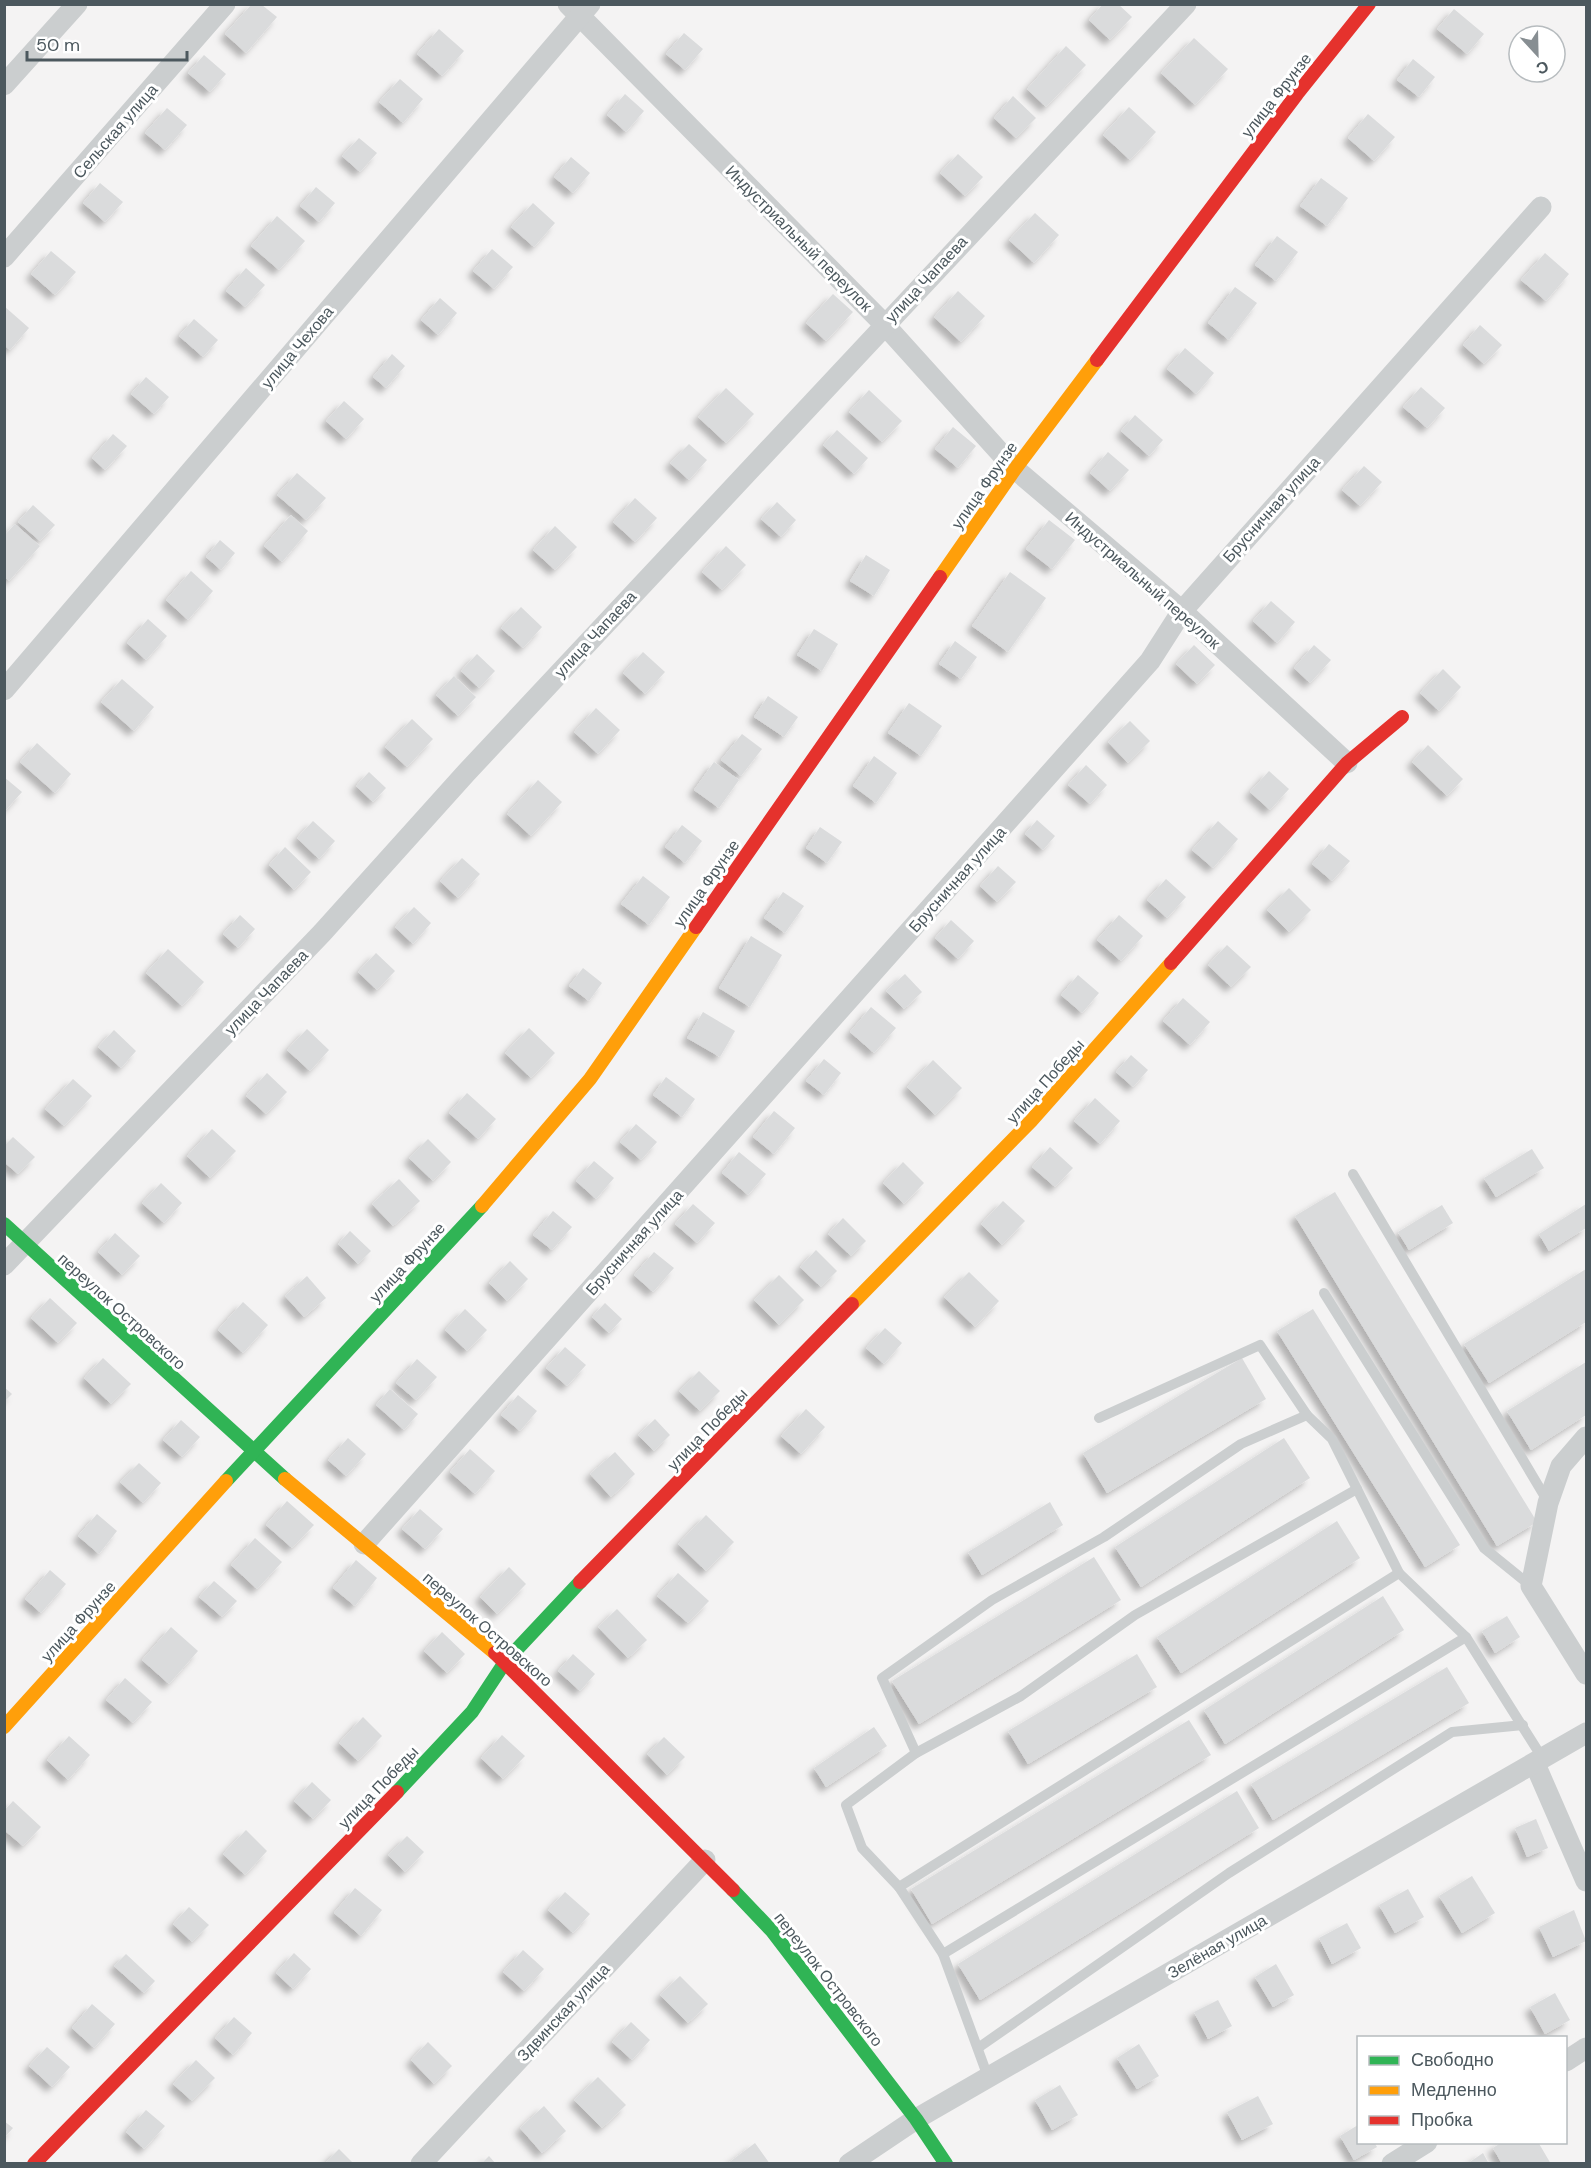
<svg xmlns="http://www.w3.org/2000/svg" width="1591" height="2168" font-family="'DM Sans',sans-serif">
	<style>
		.building { fill: #dadbdc; filter: url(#shadow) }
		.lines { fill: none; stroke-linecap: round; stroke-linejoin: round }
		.lane { stroke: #cbcecf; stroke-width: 10 }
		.street { stroke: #cbcecf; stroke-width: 21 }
		.fast { stroke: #30b455; stroke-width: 14 }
		.slow { stroke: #ff9f0a; stroke-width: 14 }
		.jam { stroke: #e5322d; stroke-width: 14 }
		.labels { text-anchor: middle; stroke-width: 6; stroke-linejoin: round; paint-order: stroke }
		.street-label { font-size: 16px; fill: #4c585e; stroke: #fff }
	</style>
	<defs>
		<filter id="shadow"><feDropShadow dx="-5.5" dy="5.5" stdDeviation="3" flood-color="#0004"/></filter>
	</defs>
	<rect width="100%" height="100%" fill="#f4f3f3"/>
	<g class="building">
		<polygon points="1103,4 1118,4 1132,17 1110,40 1089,20"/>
		<polygon points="251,5 262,5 277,17 246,53 225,34"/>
		<polygon points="1454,9 1484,34 1467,54 1437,29"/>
		<polygon points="439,29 464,51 442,76 417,54"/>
		<polygon points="684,33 703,49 685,70 666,54"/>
		<polygon points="1194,38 1228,69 1195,105 1161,73"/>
		<polygon points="1066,46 1086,65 1046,107 1027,89"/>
		<polygon points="204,55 226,74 210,92 188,73"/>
		<polygon points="1413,59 1435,77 1419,97 1397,80"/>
		<polygon points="400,79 423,99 403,123 379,102"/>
		<polygon points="625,94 644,111 626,132 607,115"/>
		<polygon points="1013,96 1036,118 1016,138 994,118"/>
		<polygon points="1129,107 1156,132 1130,160 1103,135"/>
		<polygon points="167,108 187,125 165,150 145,133"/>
		<polygon points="1368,114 1395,137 1374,161 1348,138"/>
		<polygon points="359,138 377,153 360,172 342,156"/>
		<polygon points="958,154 983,177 965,196 940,173"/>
		<polygon points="571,157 590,173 573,193 554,177"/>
		<polygon points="1321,178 1348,198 1327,226 1300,206"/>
		<polygon points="100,183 123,202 105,222 83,203"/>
		<polygon points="316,187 335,203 319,222 300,206"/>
		<polygon points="533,203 555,223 534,247 511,227"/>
		<polygon points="1035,213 1059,235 1034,263 1009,240"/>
		<polygon points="277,216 305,241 279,270 251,246"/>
		<polygon points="1277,236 1298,252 1276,281 1255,265"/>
		<polygon points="492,249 513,267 494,289 473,271"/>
		<polygon points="51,251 76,272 55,295 31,274"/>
		<polygon points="1545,253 1569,274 1546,301 1521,280"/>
		<polygon points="246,268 265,285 245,307 226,291"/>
		<polygon points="1235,287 1257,303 1229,340 1208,323"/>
		<polygon points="958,291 985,316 961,342 934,317"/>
		<polygon points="833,294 853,312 826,341 806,323"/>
		<polygon points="440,298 457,313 438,335 421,320"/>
		<polygon points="4,306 29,328 10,350 4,345"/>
		<polygon points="194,319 218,340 203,357 179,336"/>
		<polygon points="1480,325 1502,345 1484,364 1463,345"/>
		<polygon points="1185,348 1214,373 1196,394 1167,369"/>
		<polygon points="392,354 405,366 386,388 373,377"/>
		<polygon points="146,377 169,397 154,414 131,394"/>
		<polygon points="1421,387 1445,408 1427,428 1403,407"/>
		<polygon points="726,388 754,414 726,443 698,417"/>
		<polygon points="869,390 902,421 882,442 849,412"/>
		<polygon points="344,401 364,419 346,439 326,421"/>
		<polygon points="1135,415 1163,440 1149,456 1121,431"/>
		<polygon points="953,427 976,446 958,468 935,449"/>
		<polygon points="837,430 868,458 854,474 823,445"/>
		<polygon points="113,434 127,446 105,470 92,458"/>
		<polygon points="689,444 707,460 689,480 670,463"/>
		<polygon points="1108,452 1129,470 1110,491 1090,473"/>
		<polygon points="1364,466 1382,482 1360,506 1342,490"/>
		<polygon points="297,473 326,498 306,520 277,495"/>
		<polygon points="635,498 657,518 635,542 613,522"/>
		<polygon points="777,502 796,520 781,537 761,519"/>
		<polygon points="33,505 55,525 40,541 18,522"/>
		<polygon points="291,515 308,531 282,562 264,546"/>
		<polygon points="1049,520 1075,540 1052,569 1026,549"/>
		<polygon points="15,524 40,546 9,581 5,577 5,535"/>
		<polygon points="555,526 577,547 555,570 533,550"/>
		<polygon points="220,540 235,553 221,570 206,557"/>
		<polygon points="726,546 746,565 722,590 702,572"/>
		<polygon points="866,555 890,570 874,596 850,581"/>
		<polygon points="191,571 213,591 188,620 166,600"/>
		<polygon points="1010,572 1046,598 1008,652 972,626"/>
		<polygon points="1271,601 1295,622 1277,643 1253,621"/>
		<polygon points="521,607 542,627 523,648 501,628"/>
		<polygon points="148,619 167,636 146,660 127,643"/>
		<polygon points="814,629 838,644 822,671 797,655"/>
		<polygon points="955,641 977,657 961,679 939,664"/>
		<polygon points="1194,645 1215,665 1197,684 1176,664"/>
		<polygon points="1314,645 1331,660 1310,683 1294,668"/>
		<polygon points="643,652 665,672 645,694 623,673"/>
		<polygon points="477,654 495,671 479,688 461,671"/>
		<polygon points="1443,669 1461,687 1439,711 1420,693"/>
		<polygon points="454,676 476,697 458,716 436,695"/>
		<polygon points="122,679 154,707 134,731 101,702"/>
		<polygon points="768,696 798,717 784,737 754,717"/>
		<polygon points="909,703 942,726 921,756 888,733"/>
		<polygon points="596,708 620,730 598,754 574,732"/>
		<polygon points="412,719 433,739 407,767 385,747"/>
		<polygon points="1130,721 1150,741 1128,763 1108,742"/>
		<polygon points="742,734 762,749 741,776 721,760"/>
		<polygon points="37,743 71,774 55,793 20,762"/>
		<polygon points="1428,745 1463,779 1447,796 1412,762"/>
		<polygon points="874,756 897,773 876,803 853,786"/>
		<polygon points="714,762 739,780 719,808 694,790"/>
		<polygon points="1086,765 1107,785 1090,804 1068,785"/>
		<polygon points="1269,771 1289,789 1270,810 1250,792"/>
		<polygon points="369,772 386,788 373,802 356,786"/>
		<polygon points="4,777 22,792 4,812"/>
		<polygon points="538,780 562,802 531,836 507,814"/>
		<polygon points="1037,820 1055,836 1043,850 1025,834"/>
		<polygon points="313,821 335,841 319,859 297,838"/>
		<polygon points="1218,821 1238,839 1213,868 1192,850"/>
		<polygon points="682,825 702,841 685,863 665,847"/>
		<polygon points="820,827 842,842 827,863 806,848"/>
		<polygon points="1329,844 1350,861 1332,881 1312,864"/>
		<polygon points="285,847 311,872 294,890 269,865"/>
		<polygon points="462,858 480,874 458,898 440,881"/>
		<polygon points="998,866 1016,882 997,902 980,886"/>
		<polygon points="643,876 670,897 649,925 621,904"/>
		<polygon points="1166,879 1186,897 1167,918 1147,900"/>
		<polygon points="1289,888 1311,910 1289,932 1267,910"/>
		<polygon points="783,892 804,906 785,933 764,918"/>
		<polygon points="414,907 431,923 413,944 395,927"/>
		<polygon points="240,915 255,929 238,948 223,934"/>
		<polygon points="1119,915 1143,936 1121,961 1097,940"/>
		<polygon points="951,920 974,941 958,959 935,938"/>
		<polygon points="751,936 782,955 750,1007 719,988"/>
		<polygon points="1227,945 1251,967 1231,987 1208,965"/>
		<polygon points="168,949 204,982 182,1006 146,973"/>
		<polygon points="376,953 395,971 377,990 358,972"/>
		<polygon points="583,968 602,983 589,1001 569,986"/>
		<polygon points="905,974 922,992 904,1009 886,991"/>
		<polygon points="1078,975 1099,993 1082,1013 1061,995"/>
		<polygon points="1183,998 1210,1022 1190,1045 1163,1021"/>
		<polygon points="871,1007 896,1028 874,1053 850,1032"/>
		<polygon points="703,1012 735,1031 720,1057 687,1038"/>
		<polygon points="529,1028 555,1053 531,1078 505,1053"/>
		<polygon points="307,1029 329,1050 310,1071 287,1050"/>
		<polygon points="114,1030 136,1051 121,1068 98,1047"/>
		<polygon points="1131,1055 1148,1070 1133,1087 1116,1072"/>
		<polygon points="824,1059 841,1073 824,1095 806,1081"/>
		<polygon points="933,1060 962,1088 935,1115 907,1087"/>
		<polygon points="267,1073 287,1092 266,1114 246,1096"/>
		<polygon points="666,1077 695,1099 682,1117 653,1095"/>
		<polygon points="73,1079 92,1096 64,1126 45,1109"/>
		<polygon points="467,1093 496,1119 478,1139 449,1113"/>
		<polygon points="1095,1098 1120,1121 1100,1144 1074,1121"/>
		<polygon points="774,1111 795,1128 774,1154 753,1137"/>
		<polygon points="636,1124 657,1142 641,1160 620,1142"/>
		<polygon points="212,1129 236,1151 210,1178 187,1156"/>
		<polygon points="13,1137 35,1157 18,1174 4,1162 4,1146"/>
		<polygon points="428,1139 451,1162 433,1181 409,1158"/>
		<polygon points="1050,1147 1073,1168 1055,1187 1032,1167"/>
		<polygon points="1532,1149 1544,1168 1496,1197 1484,1178"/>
		<polygon points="739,1152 766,1174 748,1195 722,1173"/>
		<polygon points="594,1161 614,1178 596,1199 576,1181"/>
		<polygon points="903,1162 924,1183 904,1204 883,1183"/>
		<polygon points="399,1179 420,1201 393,1226 372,1204"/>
		<polygon points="161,1183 182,1203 164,1223 142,1203"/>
		<polygon points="1335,1192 1537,1522 1497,1546 1295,1216"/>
		<polygon points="1003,1201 1025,1221 1002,1245 981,1224"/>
		<polygon points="693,1204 715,1223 697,1243 675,1224"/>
		<polygon points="1586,1204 1586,1228 1549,1251 1539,1234"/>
		<polygon points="1442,1205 1453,1223 1409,1250 1398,1232"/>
		<polygon points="553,1211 572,1227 552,1250 533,1235"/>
		<polygon points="843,1218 866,1241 851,1256 828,1234"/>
		<polygon points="350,1231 371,1251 358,1264 338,1244"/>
		<polygon points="115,1233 140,1256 122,1275 98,1252"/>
		<polygon points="816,1250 837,1271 821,1287 800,1267"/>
		<polygon points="654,1252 674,1268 653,1292 634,1275"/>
		<polygon points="510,1261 528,1279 507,1301 489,1283"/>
		<polygon points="1586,1269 1586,1322 1489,1383 1464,1344"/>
		<polygon points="969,1272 999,1301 975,1327 944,1297"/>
		<polygon points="779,1275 804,1300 779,1325 754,1300"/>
		<polygon points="307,1276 326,1298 304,1317 285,1296"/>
		<polygon points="50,1298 77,1323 58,1343 31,1318"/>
		<polygon points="243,1302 268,1325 243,1353 218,1330"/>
		<polygon points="605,1303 622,1319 609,1333 592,1317"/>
		<polygon points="465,1309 487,1330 467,1351 445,1330"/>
		<polygon points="1313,1309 1460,1545 1425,1567 1277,1331"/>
		<polygon points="885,1328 902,1343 884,1364 866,1348"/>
		<polygon points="565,1347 586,1365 567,1386 546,1368"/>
		<polygon points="103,1358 131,1384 111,1404 84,1378"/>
		<polygon points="1242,1358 1266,1399 1107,1493 1083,1453"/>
		<polygon points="417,1359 437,1377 416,1400 396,1383"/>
		<polygon points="1586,1362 1586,1415 1531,1450 1507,1411"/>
		<polygon points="699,1371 720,1391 700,1411 679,1391"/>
		<polygon points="4,1387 12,1394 4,1402"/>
		<polygon points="390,1389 418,1414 404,1430 376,1405"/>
		<polygon points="518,1395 537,1411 520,1431 501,1415"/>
		<polygon points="806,1409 825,1427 801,1454 781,1436"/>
		<polygon points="655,1419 670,1435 654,1451 638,1435"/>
		<polygon points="181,1420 200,1437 182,1457 163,1440"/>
		<polygon points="348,1438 366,1454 346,1476 328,1460"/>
		<polygon points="1284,1438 1310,1478 1141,1587 1115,1547"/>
		<polygon points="470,1449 495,1471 475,1494 450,1472"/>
		<polygon points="615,1452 635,1474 611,1497 590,1474"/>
		<polygon points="139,1463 161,1483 143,1503 120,1482"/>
		<polygon points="287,1501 314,1525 292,1548 266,1525"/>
		<polygon points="1050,1502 1063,1525 982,1575 968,1552"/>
		<polygon points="420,1509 443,1529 425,1549 402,1529"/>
		<polygon points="97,1514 117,1531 99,1554 78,1536"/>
		<polygon points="706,1515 734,1542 706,1571 678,1544"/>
		<polygon points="1337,1521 1360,1558 1181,1673 1157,1637"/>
		<polygon points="255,1538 282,1562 257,1589 231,1565"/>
		<polygon points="1094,1557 1121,1600 919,1724 892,1681"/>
		<polygon points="356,1560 377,1578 355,1606 333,1588"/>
		<polygon points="509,1567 526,1584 497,1614 480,1597"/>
		<polygon points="50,1570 66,1584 41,1613 25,1599"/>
		<polygon points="678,1573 709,1601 688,1623 657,1596"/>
		<polygon points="214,1581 237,1601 222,1617 199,1597"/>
		<polygon points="1383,1596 1404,1630 1225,1744 1204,1710"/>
		<polygon points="617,1609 647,1640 628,1658 598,1627"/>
		<polygon points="1507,1616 1520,1637 1495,1653 1482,1631"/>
		<polygon points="171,1627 198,1651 169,1684 142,1660"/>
		<polygon points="442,1632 465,1654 447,1673 424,1651"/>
		<polygon points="573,1654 595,1674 580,1691 558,1671"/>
		<polygon points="1137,1654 1157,1687 1028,1764 1008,1731"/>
		<polygon points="1447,1667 1469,1703 1273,1820 1251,1784"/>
		<polygon points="125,1678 152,1702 133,1723 106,1700"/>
		<polygon points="363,1717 382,1736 358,1761 339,1743"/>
		<polygon points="1189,1720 1211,1755 932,1924 911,1889"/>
		<polygon points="874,1727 887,1746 826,1787 814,1768"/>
		<polygon points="502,1735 525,1756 503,1779 481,1758"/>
		<polygon points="69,1736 90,1755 68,1780 47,1760"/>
		<polygon points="664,1737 685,1757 667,1775 647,1754"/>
		<polygon points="312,1782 331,1800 313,1819 294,1801"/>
		<polygon points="1237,1791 1259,1828 980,2000 958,1964"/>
		<polygon points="13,1801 41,1827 23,1846 4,1830 4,1811"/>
		<polygon points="1536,1819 1548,1848 1527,1857 1515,1828"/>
		<polygon points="246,1830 267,1851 245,1875 223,1854"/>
		<polygon points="407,1836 424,1852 405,1872 388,1855"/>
		<polygon points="1472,1876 1495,1913 1462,1933 1439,1896"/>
		<polygon points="355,1888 382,1910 361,1936 334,1913"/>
		<polygon points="1408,1889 1424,1917 1395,1933 1379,1905"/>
		<polygon points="565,1892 590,1914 573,1933 548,1910"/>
		<polygon points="189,1907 209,1925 192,1942 173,1924"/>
		<polygon points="1574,1910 1586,1941 1553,1957 1539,1927"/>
		<polygon points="1347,1923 1361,1948 1332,1964 1319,1938"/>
		<polygon points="523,1950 544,1969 524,1991 503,1972"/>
		<polygon points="294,1953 311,1969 293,1989 276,1973"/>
		<polygon points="126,1954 155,1981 144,1993 114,1966"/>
		<polygon points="1276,1964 1294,1995 1273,2007 1255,1977"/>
		<polygon points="680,1976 708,2004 688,2023 660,1995"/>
		<polygon points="1555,1993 1570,2020 1545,2034 1530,2007"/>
		<polygon points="1218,2000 1232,2026 1208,2039 1194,2012"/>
		<polygon points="92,2004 115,2024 94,2048 72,2028"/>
		<polygon points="234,2017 252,2033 233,2055 215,2038"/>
		<polygon points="631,2022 650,2040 632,2060 612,2042"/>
		<polygon points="428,2042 452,2066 434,2084 411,2060"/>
		<polygon points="1139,2044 1159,2076 1137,2089 1117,2058"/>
		<polygon points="47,2047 70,2067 52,2087 29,2066"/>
		<polygon points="196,2060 215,2078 192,2101 173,2084"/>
		<polygon points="598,2077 626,2105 602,2128 574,2100"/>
		<polygon points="1060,2085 1078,2115 1052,2130 1035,2100"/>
		<polygon points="1258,2096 1273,2124 1242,2140 1227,2112"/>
		<polygon points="544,2106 566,2131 542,2153 520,2128"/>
		<polygon points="146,2110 165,2126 144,2149 126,2132"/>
		<polygon points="4,2121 13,2128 4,2138"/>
		<polygon points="1358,2125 1358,2142 1374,2142 1377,2147 1354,2160 1340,2136"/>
		<polygon points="1502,2142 1538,2142 1551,2164 1502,2164 1493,2148"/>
		<polygon points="755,2143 770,2164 727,2164"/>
		<polygon points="339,2149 354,2164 324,2164"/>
		<polygon points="1483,2153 1489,2164 1467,2164"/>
		<polygon points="489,2156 496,2164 481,2164"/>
	</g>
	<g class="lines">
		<g class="lane">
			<polyline points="1353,1174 1548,1502"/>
			<polyline points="1324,1293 1484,1548 1531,1586"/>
			<polyline points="1099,1418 1260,1345 1307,1415 1332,1439 1399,1573 1466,1637 1543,1759"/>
			<polyline points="916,1753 882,1678 992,1600 1104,1537 1241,1444 1307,1415"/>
			<polyline points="899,1887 1399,1573"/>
			<polyline points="943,1954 1466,1637"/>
			<polyline points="978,2048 1229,1873 1452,1732 1523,1725"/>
			<polyline points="988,2077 943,1954 899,1887 862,1848 846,1805 916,1753 1021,1696 1135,1615 1357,1489"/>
		</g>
		<g class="street">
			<polyline points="568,4 884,324 1015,469 1182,611 1347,763"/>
			<polyline points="4,85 77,4"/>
			<polyline points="4,257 225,4"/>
			<polyline points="4,690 590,4"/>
			<polyline points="4,1265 322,933 466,773 1186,4"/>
			<polyline points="1586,1437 1561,1466 1548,1503 1531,1586 1586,1674"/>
			<polyline points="364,1544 1150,661 1182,611 1541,207"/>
			<polyline points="1535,1764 1586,1881"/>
			<polyline points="1566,2061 1586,2048"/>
			<polyline points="421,2164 705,1860"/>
			<polyline points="849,2164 916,2119 1586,1733"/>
			<polyline points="1392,2164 1427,2142"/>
		</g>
		<g class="fast">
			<polyline points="4,1224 285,1479"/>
			<polyline points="226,1481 482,1206"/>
			<polyline points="397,1792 472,1712 505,1662 580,1582"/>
			<polyline points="733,1890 772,1931 916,2119 946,2164"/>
		</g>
		<g class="slow">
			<polyline points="940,577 1015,469 1097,360"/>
			<polyline points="482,1206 590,1079 696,927"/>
			<polyline points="852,1304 1031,1121 1171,963"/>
			<polyline points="285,1479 495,1653"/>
			<polyline points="4,1727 226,1481"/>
		</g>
		<g class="jam">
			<polyline points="1097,360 1297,94 1369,4"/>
			<polyline points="696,927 940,577"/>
			<polyline points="1171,963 1347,763 1402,717"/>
			<polyline points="580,1582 852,1304"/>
			<polyline points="495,1653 733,1890"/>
			<polyline points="34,2164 397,1792"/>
		</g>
	</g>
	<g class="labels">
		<g class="street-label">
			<text transform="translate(1276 95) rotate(-52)" y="6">улица Фрунзе</text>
			<text transform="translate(115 131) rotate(-49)" y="6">Сельская улица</text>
			<text transform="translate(799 238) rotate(45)" y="6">Индустриальный переулок</text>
			<text transform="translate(926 279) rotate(-47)" y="6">улица Чапаева</text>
			<text transform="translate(297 347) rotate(-50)" y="6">улица Чехова</text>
			<text transform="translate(984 485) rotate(-55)" y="6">улица Фрунзе</text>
			<text transform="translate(1271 509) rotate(-48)" y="6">Брусничная улица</text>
			<text transform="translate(1143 580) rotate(41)" y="6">Индустриальный переулок</text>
			<text transform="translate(595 634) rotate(-47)" y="6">улица Чапаева</text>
			<text transform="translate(957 879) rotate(-48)" y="6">Брусничная улица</text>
			<text transform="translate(706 883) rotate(-55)" y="6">улица Фрунзе</text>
			<text transform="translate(266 992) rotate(-46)" y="6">улица Чапаева</text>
			<text transform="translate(1045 1081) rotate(-48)" y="6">улица Победы</text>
			<text transform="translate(634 1242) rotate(-48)" y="6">Брусничная улица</text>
			<text transform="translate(407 1262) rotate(-47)" y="6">улица Фрунзе</text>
			<text transform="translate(122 1311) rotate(42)" y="6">переулок Островского</text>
			<text transform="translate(707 1429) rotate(-46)" y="6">улица Победы</text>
			<text transform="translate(78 1621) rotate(-48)" y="6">улица Фрунзе</text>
			<text transform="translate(488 1629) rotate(41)" y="6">переулок Островского</text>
			<text transform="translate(378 1787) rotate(-46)" y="6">улица Победы</text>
			<text transform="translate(1217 1946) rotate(-30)" y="6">Зелёная улица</text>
			<text transform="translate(829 1979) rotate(52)" y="6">переулок Островского</text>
			<text transform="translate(563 2012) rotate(-47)" y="6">Здвинская улица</text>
		</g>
	</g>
	<rect width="1591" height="2168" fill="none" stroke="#4c585e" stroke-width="12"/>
	<rect x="1357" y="2036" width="210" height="108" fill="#ffffff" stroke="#b7bcbf" stroke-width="1.5"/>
	<rect x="1369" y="2056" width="30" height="9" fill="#30b455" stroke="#b7bcbf" stroke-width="1.5"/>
	<text x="1411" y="2066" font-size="18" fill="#4c585e">Свободно</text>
	<rect x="1369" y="2086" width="30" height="9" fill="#ff9f0a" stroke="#b7bcbf" stroke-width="1.5"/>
	<text x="1411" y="2096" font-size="18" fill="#4c585e">Медленно</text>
	<rect x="1369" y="2116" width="30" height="9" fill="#e5322d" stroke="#b7bcbf" stroke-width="1.5"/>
	<text x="1411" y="2126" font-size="18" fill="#4c585e">Пробка</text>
	<g transform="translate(1537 54) rotate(158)"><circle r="28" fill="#ffffff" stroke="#b7bcbf" stroke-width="1.5"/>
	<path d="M0-4.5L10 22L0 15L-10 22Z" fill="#878e92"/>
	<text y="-9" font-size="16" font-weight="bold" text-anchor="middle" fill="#4c585e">С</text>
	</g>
	<path d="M27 51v9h160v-9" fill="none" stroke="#4c585e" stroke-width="3"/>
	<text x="36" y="51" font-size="18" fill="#4c585e" stroke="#ffffff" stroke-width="4.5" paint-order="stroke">50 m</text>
</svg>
